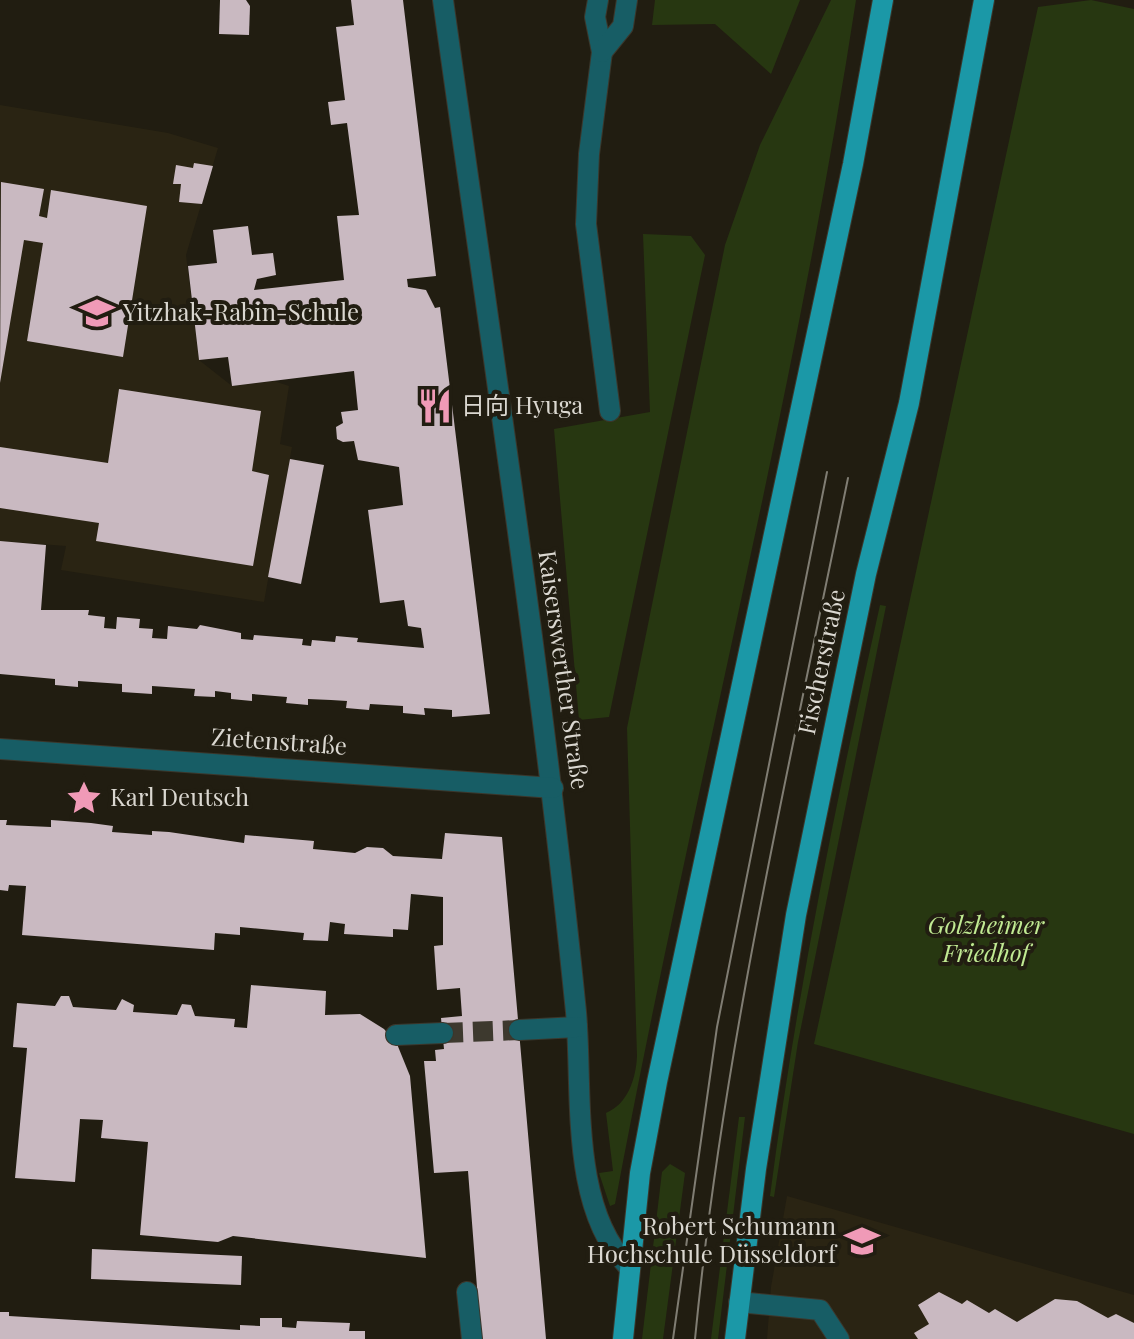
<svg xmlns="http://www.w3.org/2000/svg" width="1134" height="1339" font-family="'Playfair Display','Noto Sans SC',serif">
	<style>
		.built { fill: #2a2413 }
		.green { fill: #273711 }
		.building { fill: #c9b9c1 }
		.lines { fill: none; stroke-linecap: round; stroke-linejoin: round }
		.minor-tunnel { stroke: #3d392e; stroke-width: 20; stroke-dasharray: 20 10; stroke-linecap: butt }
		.minor-casing { stroke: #3b372c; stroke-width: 22 }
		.major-casing { stroke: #3b372c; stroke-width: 22 }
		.minor { stroke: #175d65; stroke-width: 20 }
		.major { stroke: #1b98a7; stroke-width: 20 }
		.tram { stroke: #807d73; stroke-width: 2 }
		.labels { text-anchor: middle; stroke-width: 8; stroke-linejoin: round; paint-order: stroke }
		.poi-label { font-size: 24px; fill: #dad7d0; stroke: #211d11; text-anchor: start }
		.street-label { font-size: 24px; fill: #dad7d0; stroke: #211d11 }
		.park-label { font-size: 24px; font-style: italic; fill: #c1ea93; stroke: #211d11 }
	</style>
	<rect width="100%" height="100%" fill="#211d11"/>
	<g class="built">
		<polygon points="0,105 168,133 218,148 186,255 199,360 232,386 274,381 289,386 280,444 292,447 264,602 61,570 66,546 0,541"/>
		<polygon points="787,1196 1134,1295 1134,1339 767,1339 771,1287"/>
	</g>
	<g class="green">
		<polygon points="655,0 800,0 771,74 715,24 652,25"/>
		<path d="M831 0H856C794 405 690 802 615 1204L610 1206 599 1173 613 1171 606 1113C628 1104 636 1078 637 1056L627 728 725 245 760 145Z"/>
		<polygon points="1091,0 1134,9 1134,1134 814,1044 1038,7"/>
		<polygon points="643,234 691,236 705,255 609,717 579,720 554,429 650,412"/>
		<path d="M880 605 886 606 798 1042 774 1197 770 1196C796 997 836 801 880 605Z"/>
		<polygon points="739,1117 745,1117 718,1339 711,1339"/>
		<polygon points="670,1164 685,1173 663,1339 642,1339 662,1172"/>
	</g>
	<g class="building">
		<polygon points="220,0 246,0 250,6 249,35 219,34"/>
		<polygon points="351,0 403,0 436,276 407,279 408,287 426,290 435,308 440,307 490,714 452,717 452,710 424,708 425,715 403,713 403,706 370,704 369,710 346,708 347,701 331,700 308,699 308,705 286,703 287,697 252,694 252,701 231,699 231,693 215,691 215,697 194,696 195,689 152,686 152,694 122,692 122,684 78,681 78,687 55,685 55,679 0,674 0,541 46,545 41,610 89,610 88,615 105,617 104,628 116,629 117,617 140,619 139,628 153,629 152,638 167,639 168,626 197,629 200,625 241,633 241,639 253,640 254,635 303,639 302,645 311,646 312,640 335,642 336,636 358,638 357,642 424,648 421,628 408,626 404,600 380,603 368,510 403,505 399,467 358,460 354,441 343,442 337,439 336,427 343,423 341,412 358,410 354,371 232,386 228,357 199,360 188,266 217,263 213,230 248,226 252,255 273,253 276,275 257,279 254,290 344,280 337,216 359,215 347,123 331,125 328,102 345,100 336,27 354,25"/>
		<polygon points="194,163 213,166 202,204 179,202 181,184 173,184 176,165 193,168"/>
		<polygon points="1,182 44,189 39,216 47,218 51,190 147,206 123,357 27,341 43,243 24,240 0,383"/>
		<polygon points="119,389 261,411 252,471 269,475 253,566 96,541 99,523 0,508 0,447 108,463"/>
		<polygon points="290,459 324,465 301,584 268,577"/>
		<polygon points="0,820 7,820 6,825 51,827 51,820 91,823 113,826 112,832 152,835 152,831 169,832 244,843 245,835 314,841 313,849 355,853 367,847 383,848 393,856 442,859 445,833 502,837 546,1339 481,1339 468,1171 434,1173 424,1061 436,1061 435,1050 444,1049 441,1018 462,1016 460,988 437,990 434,946 443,945 443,897 411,894 408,930 393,929 393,937 344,934 345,924 330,922 328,941 303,940 304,933 240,927 240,935 215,933 214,950 22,935 26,886 9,885 8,891 0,890"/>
		<polygon points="251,985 326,991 325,1015 360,1014 384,1029 397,1044 410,1076 426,1258 233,1236 218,1242 140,1235 148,1142 101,1138 103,1120 80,1119 75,1182 15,1178 27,1048 13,1047 17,1003 55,1006 61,996 69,996 73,1007 116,1010 122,999 134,1005 133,1012 177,1015 182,1004 191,1005 195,1016 235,1019 234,1027 247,1028"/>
		<polygon points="92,1249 242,1256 241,1285 91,1279"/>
		<polygon points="939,1292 962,1304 967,1300 989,1313 995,1309 1017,1322 1055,1299 1077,1301 1108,1318 1116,1314 1134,1323 1134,1339 918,1339 914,1333 929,1324 918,1305"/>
		<polygon points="0,1312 9,1312 9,1316 240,1330 240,1325 260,1326 260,1318 282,1318 282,1327 296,1328 297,1321 350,1323 349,1331 365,1331 365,1339 0,1339"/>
	</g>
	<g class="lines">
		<polyline class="minor-tunnel" points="443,1033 519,1030"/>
		<g class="minor-casing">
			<g id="minor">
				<path d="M443 0C490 337 542 673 576 1012 583 1089 569 1207 628 1266"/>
				<polyline points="598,0 595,17 602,52 589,154 586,224 610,411"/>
				<polyline points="602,52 623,26 627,0"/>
				<polyline points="0,749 553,788"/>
				<polyline points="519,1030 577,1027"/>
				<polyline points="396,1035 443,1033"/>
				<polyline points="467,1292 472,1339"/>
				<polyline points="739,1302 820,1310 839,1339"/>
			</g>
		</g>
		<g class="major-casing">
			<g id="major">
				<polyline points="623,1339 640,1173 657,1082 853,164 883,0"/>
				<polyline points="735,1339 756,1169 796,915 866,574 909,403 984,0"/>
			</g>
		</g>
		<use href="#minor" class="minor"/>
		<use href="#major" class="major"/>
		<g class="tram">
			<polyline points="673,1339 717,1027 827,472"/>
			<path d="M695 1339C723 1049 790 763 848 478"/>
		</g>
	</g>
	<defs>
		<g id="school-bare" transform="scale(2.76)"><path d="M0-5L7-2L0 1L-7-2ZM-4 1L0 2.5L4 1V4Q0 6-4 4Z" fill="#f09ab7" stroke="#211d11" stroke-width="2.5" paint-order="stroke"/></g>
		<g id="restaurant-bare" transform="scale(2.76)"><path d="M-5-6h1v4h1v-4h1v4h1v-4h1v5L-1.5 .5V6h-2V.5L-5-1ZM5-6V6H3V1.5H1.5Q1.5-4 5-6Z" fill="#f09ab7" stroke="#211d11" stroke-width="2.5" paint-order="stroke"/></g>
		<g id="sight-bare" transform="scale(2.76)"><path d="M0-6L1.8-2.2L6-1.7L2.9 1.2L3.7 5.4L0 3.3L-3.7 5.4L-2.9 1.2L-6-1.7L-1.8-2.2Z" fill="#f09ab7" stroke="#211d11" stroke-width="2.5" paint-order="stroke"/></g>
		<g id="university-bare" transform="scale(2.76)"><path d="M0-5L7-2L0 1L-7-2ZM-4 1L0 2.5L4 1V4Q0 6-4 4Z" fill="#f09ab7" stroke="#211d11" stroke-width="2.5" paint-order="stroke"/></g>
	</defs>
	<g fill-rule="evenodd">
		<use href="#school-bare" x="97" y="313"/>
		<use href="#restaurant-bare" x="435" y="406"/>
		<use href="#sight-bare" x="84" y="798"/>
		<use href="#university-bare" x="862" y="1241"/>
	</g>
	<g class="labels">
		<g class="poi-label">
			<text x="123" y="321">Yitzhak-Rabin-Schule</text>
			<text x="461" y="414">日向 Hyuga</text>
			<text x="110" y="806">Karl Deutsch</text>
			<text x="836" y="1235" text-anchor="end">Robert Schumann<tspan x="836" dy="28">Hochschule Düsseldorf</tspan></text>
		</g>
		<g class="street-label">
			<text transform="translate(822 662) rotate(-78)" y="8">Fischerstraße</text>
			<text transform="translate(563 670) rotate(82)" y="8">Kaiserswerther Straße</text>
			<text transform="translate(279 742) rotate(4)" y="8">Zietenstraße</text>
		</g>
		<g class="park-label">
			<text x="986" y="934">Golzheimer<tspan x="986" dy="28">Friedhof</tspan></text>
		</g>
	</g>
</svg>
